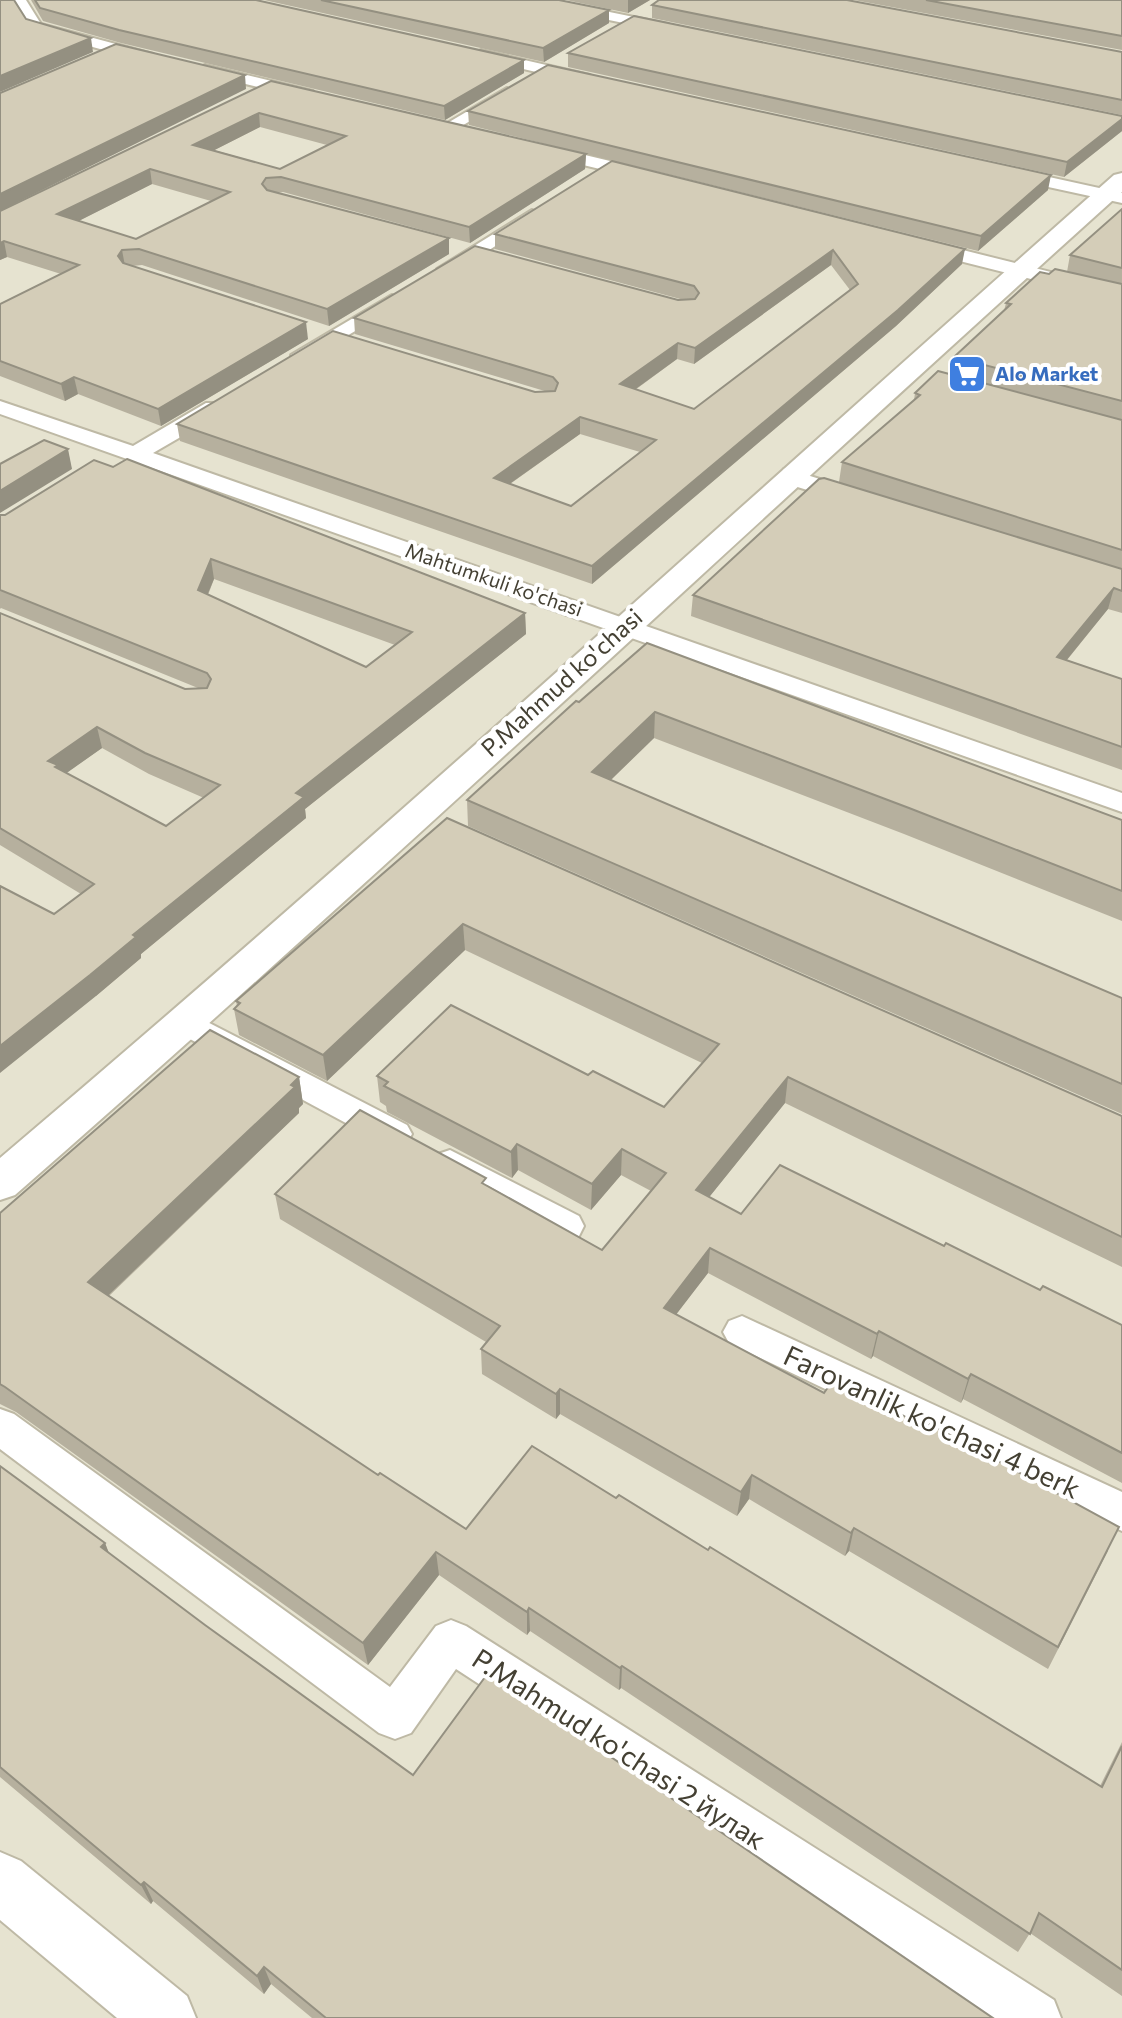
<svg xmlns="http://www.w3.org/2000/svg" width="1122" height="2018" font-family="Commissioner,sans-serif">
	<style>
		.residential { fill: #e6e3d0 }
		.lines { fill: none; stroke-linecap: round; stroke-linejoin: round }
		.minor-casing { stroke: #beb9a5; stroke-width: 4 }
		.tertiary-casing { stroke: #beb9a5; stroke-width: 4 }
		.minor { fill: #fff; fill-rule: evenodd }
		.tertiary { fill: #fff; fill-rule: evenodd }
		.wall { fill: #b6b09e; fill-rule: evenodd }
		.shaded-wall { fill: #949081 }
		.building { fill: #d4cdb8; stroke: #949081; stroke-width: 2; fill-rule: evenodd }
		.labels { text-anchor: middle; stroke-width: 8; stroke-linejoin: round; paint-order: stroke }
		.far-shop-label { font-size: 20px; font-weight: bold; fill: #366cbe; stroke: #fff; text-anchor: start }
		.far-street-label { font-size: 20px; fill: #444033; stroke: #fff }
		.street-label { font-size: 24px; fill: #444033; stroke: #fff }
		.near-street-label { font-size: 28px; fill: #444033; stroke: #fff }
	</style>
	<rect width="100%" height="100%" fill="#f2f0e2"/>
	<rect class="residential" x="0" y="0" width="1122" height="2018"/>
	<g class="lines">
		<g class="minor-casing">
			<g id="minor">
				<polygon points="12,0 26,0 41,24 153,54 156,57 148,62 30,30"/>
				<polygon points="523,0 551,0 668,24 675,28 668,32 530,4"/>
				<polygon points="481,50 590,75 592,78 584,83 476,58 473,55"/>
				<polygon points="205,65 313,91 315,94 307,99 200,73 197,70"/>
				<polygon points="507,88 513,90 513,96 453,131 447,133 439,128"/>
				<polygon points="543,145 652,171 655,175 646,180 537,154 535,150"/>
				<polygon points="1008,168 1122,193 1122,203 1002,177 999,173"/>
				<polygon points="532,210 541,215 538,219 453,273 446,275 437,269"/>
				<polygon points="923,240 1122,290 1122,302 916,250 914,246 916,242"/>
				<polygon points="392,295 402,301 399,305 308,359 301,361 291,355"/>
				<polygon points="0,401 133,446 206,403 222,403 225,408 222,413 153,453 1122,793 1122,812 0,414"/>
				<polygon points="792,467 807,475 864,493 867,498 864,503 856,505 791,485 781,474 784,469"/>
				<polygon points="186,1011 407,1125 412,1134 407,1143 395,1147 383,1143 175,1031 170,1023 175,1015"/>
				<polygon points="450,1150 579,1216 584,1226 579,1236 566,1240 553,1236 438,1174 433,1164 438,1154"/>
				<polygon points="742,1316 1122,1492 1122,1531 729,1343 723,1332 729,1321"/>
				<polygon points="0,1409 14,1414 390,1687 436,1626 451,1620 466,1626 1054,2000 1061,2018 991,2018 456,1669 411,1733 395,1739 379,1733 0,1449"/>
			</g>
		</g>
		<g class="tertiary-casing">
			<g id="tertiary">
				<path d="M1122 173V192C752 525 390 867 15 1195L0 1200V1158C378 838 743 503 1114 175Z"/>
				<polygon points="0,1852 21,1861 187,1996 196,2018 117,2018 0,1920"/>
			</g>
		</g>
		<use href="#minor" class="minor"/>
		<use href="#tertiary" class="tertiary"/>
	</g>
	<g class="wall">
		<polygon points="31,0 256,0 524,73 445,120 121,43 43,21"/>
		<polygon points="264,0 559,0 609,10 609,23 544,62"/>
		<polygon points="566,0 650,0 628,13"/>
		<polygon points="854,0 1122,0 1122,50"/>
		<polygon points="652,5 1122,52 1122,115 652,18"/>
		<polygon points="568,53 1122,131 1064,177 568,67"/>
		<path d="M271 81 586 154 585 169 470 243 283 192 276 193 449 254 329 326 142 265 132 266 308 339 161 426 78 394 65 401 0 376V304L61 274 7 257 0 260V211ZM260 127 327 145 280 169 214 150ZM152 184 211 201 136 239 78 221Z"/>
		<polygon points="468,111 1048,190 978,251 469,125"/>
		<path d="M612 161 962 264 896 326 592 584 180 441 177 424 548 392 355 334 354 318 684 300 495 249V234ZM831 265 850 290 694 409 635 390 677 359 694 364ZM580 434 640 452 571 506 510 484Z"/>
		<polygon points="1122,209 1122,613 1108,609 1067,660 1122,679 1122,770 691,616 693,595 839,482 842,462 914,400 915,393 951,375 954,357 1004,311 1006,303 1049,274 1067,272 1070,255"/>
		<path d="M113 467 525 613 526 634 305 809 306 818 141 954V958L96 996 54 914 81 894 0 845V613L185 689 198 688 1 608 0 609V515H5ZM214 579 395 645 366 667 208 595ZM102 748 149 774 204 798 166 826 66 773Z"/>
		<polygon points="647,643 1122,820 1122,921 904,834 654,738 611,780 1122,998 1122,1114 468,826 467,800"/>
		<polygon points="447,818 1122,1116 1122,1267 785,1103 709,1197 741,1214 944,1246 1040,1290 1122,1325 1122,1483 963,1399 961,1403 873,1356 871,1359 708,1273 676,1314 1108,1551 1048,1669 849,1551 845,1556 749,1499 737,1516 560,1414 556,1419 482,1374 481,1349 486,1342 280,1219 275,1194 487,1185 602,1250 651,1191 621,1175 591,1210 518,1170 512,1178 387,1112 386,1106 380,1102 377,1076 588,1075 664,1107 702,1063 465,950 327,1081 239,1035 234,1009 237,1006 236,1001"/>
		<polygon points="299,1077 303,1104 299,1108 299,1113 109,1296 378,1475 466,1529 616,1498 708,1550 1100,1786 1122,1742 1122,1996 1030,1933 1018,1952 621,1688 619,1690 530,1631 527,1635 439,1575 368,1665 16,1412 0,1404 0,1213"/>
		<polygon points="0,1466 105,1543 109,1554 205,1625 413,1775 993,2018 312,2018 271,1984 264,1994 153,1901 151,1904 0,1777"/>
	</g>
	<g class="shaded-wall">
		<polygon points="628,0 650,0 628,13"/>
		<polygon points="609,10 609,23 544,62 543,48"/>
		<polygon points="91,38 93,52 0,92 0,76"/>
		<polygon points="524,60 524,73 445,120 444,106"/>
		<polygon points="245,75 246,89 0,211 0,194"/>
		<polygon points="259,113 260,127 195,160 193,145"/>
		<polygon points="1122,119 1122,131 1064,177 1067,162"/>
		<polygon points="586,154 585,169 470,243 469,227"/>
		<polygon points="150,169 152,184 61,230 57,214"/>
		<polygon points="1051,175 1048,190 978,251 981,236"/>
		<polygon points="449,238 449,254 329,326 327,309"/>
		<polygon points="4,241 7,257 0,260 0,243"/>
		<polygon points="965,249 962,264 896,326 592,584 592,566"/>
		<polygon points="122,250 125,266 118,256"/>
		<polygon points="833,250 831,265 694,364 695,348"/>
		<polygon points="306,322 308,339 161,426 158,409"/>
		<polygon points="678,343 677,359 619,401 620,384"/>
		<polygon points="74,377 78,394 65,401 61,384"/>
		<polygon points="580,417 580,434 494,495 494,478"/>
		<polygon points="68,449 72,469 0,513 0,491"/>
		<polygon points="211,559 214,579 201,610 198,590"/>
		<polygon points="1114,588 1108,609 1052,678 1057,657"/>
		<polygon points="525,613 526,634 305,809 306,818 141,954 141,958 96,996 0,1073 0,1046 133,935 296,793"/>
		<polygon points="655,712 654,738 592,798 592,772"/>
		<polygon points="97,727 102,748 61,777 48,761"/>
		<polygon points="463,924 465,950 327,1081 323,1055"/>
		<polygon points="299,1077 303,1104 299,1108 299,1113 96,1307 88,1282"/>
		<polygon points="788,1077 785,1103 694,1216 696,1190"/>
		<polygon points="517,1144 518,1170 512,1178 511,1152"/>
		<polygon points="622,1149 621,1175 591,1210 592,1184"/>
		<polygon points="710,1248 708,1273 662,1333 664,1308"/>
		<polygon points="879,1331 873,1356 871,1359 877,1334"/>
		<polygon points="971,1374 963,1399 961,1403 968,1379"/>
		<polygon points="560,1389 560,1414 556,1419 556,1394"/>
		<polygon points="752,1475 749,1499 737,1516 741,1492"/>
		<polygon points="854,1528 849,1551 845,1556 851,1533"/>
		<polygon points="105,1543 114,1566 101,1547"/>
		<polygon points="436,1552 439,1575 368,1665 363,1643"/>
		<polygon points="529,1608 530,1631 527,1635 527,1612"/>
		<polygon points="622,1666 621,1688 619,1690 620,1668"/>
		<polygon points="144,1882 153,1901 151,1904 141,1885"/>
		<polygon points="264,1967 271,1984 264,1994 257,1976"/>
	</g>
	<g class="building">
		<polygon points="0,0 14,0 26,19 91,38 0,76"/>
		<polygon points="35,0 256,0 524,60 444,106 119,30 40,8"/>
		<polygon points="321,0 559,0 609,10 543,48"/>
		<polygon points="659,0 847,0 1122,52 1122,100 652,5"/>
		<polygon points="926,0 1122,0 1122,36"/>
		<polygon points="634,16 1122,116 1122,119 1067,162 568,53"/>
		<polygon points="116,44 245,75 0,194 0,93"/>
		<polygon points="548,65 1051,175 981,236 468,111"/>
		<path d="M271 81 586 154 469 227 281 177 266 178 262 184 267 190 449 238 327 309 139 249 122 250 118 256 123 263 306 322 158 409 74 377 61 384 0 361V304L79 265 4 241 0 243V211ZM259 113 346 136 280 169 193 145ZM150 169 230 192 136 239 57 214Z"/>
		<path d="M612 161 965 249 898 310 592 566 177 424 333 331 535 392 555 391 558 383 553 377 354 318 475 246 678 300 695 299 699 293 694 286 495 234ZM833 250 858 284 694 409 620 384 678 343 695 348ZM580 417 656 440 571 506 494 478Z"/>
		<polygon points="1122,209 1122,268 1070,255"/>
		<polygon points="1055,269 1122,284 1122,401 954,357 1011,304 1006,303 1040,272 1049,274"/>
		<polygon points="938,371 1122,420 1122,550 842,462 920,395 915,393"/>
		<polygon points="44,440 68,449 0,491 0,464"/>
		<path d="M127 459 525 613 296 793 304 797 133 935 136 937 90 975 0 1046V886L54 914 94 884 0 828V613L185 689 207 688 211 679 207 673 0 590V515H5L94 460 113 467ZM211 559 412 632 366 667 198 590ZM97 727 145 753 220 785 166 826 55 767 58 765 48 761Z"/>
		<polygon points="824,478 1122,569 1122,591 1114,588 1057,657 1122,679 1122,747 693,595 819,479"/>
		<polygon points="647,643 1122,820 1122,891 909,808 655,712 592,772 1122,998 1122,1084 467,800 576,701 579,702"/>
		<polygon points="447,818 1122,1116 1122,1237 788,1077 696,1190 741,1214 780,1165 944,1246 946,1243 1040,1290 1043,1286 1122,1325 1122,1453 971,1374 968,1379 879,1331 877,1334 710,1248 664,1308 824,1393 835,1377 927,1429 930,1424 1119,1527 1058,1647 854,1528 851,1533 752,1475 741,1492 560,1389 556,1394 481,1349 500,1326 275,1194 360,1110 486,1178 482,1183 602,1250 666,1173 622,1149 592,1184 517,1144 511,1152 384,1086 388,1082 377,1076 451,1005 588,1075 593,1071 664,1107 719,1044 463,924 323,1055 234,1009 240,1003 236,1001"/>
		<polygon points="210,1030 299,1077 291,1085 295,1087 88,1282 378,1475 380,1473 466,1529 532,1446 616,1498 619,1495 708,1550 710,1547 1102,1787 1122,1746 1122,1970 1039,1913 1030,1934 622,1666 620,1668 529,1608 527,1612 436,1552 363,1643 5,1387 0,1384 0,1213"/>
		<polygon points="0,1466 105,1543 101,1547 205,1625 413,1775 488,1673 993,2018 326,2018 264,1967 257,1976 144,1882 141,1885 0,1767"/>
	</g>
	<defs>
		<g id="supermarket-square" transform="scale(2)"><rect x="-9" y="-9" width="18" height="18" rx="4" fill="#3f7fe0" stroke="#fff"/><path d="M-6-5.5h2.5l.6 2H6L4.5 2H-2.5L-4.4-4H-6ZM-1.5 3.2a1.3 1.3 0 1 0 .1 0ZM3 3.2a1.3 1.3 0 1 0 .1 0Z" fill="#fff"/></g>
	</defs>
	<g fill-rule="evenodd">
		<use href="#supermarket-square" x="967" y="374"/>
	</g>
	<g class="labels">
		<g class="far-shop-label">
			<text x="995" y="381">Alo Market</text>
		</g>
		<g class="far-street-label">
			<text transform="translate(494 580) rotate(19)" y="7">Mahtumkuli ko'chasi</text>
		</g>
		<g class="street-label">
			<text transform="translate(562 683) rotate(-42)" y="8">P.Mahmud ko'chasi</text>
		</g>
		<g class="near-street-label">
			<text transform="translate(932 1422) rotate(25)" y="10">Farovanlik ko'chasi 4 berk</text>
			<text transform="translate(619 1749) rotate(33)" y="10">P.Mahmud ko'chasi 2 йулак</text>
		</g>
	</g>
</svg>
